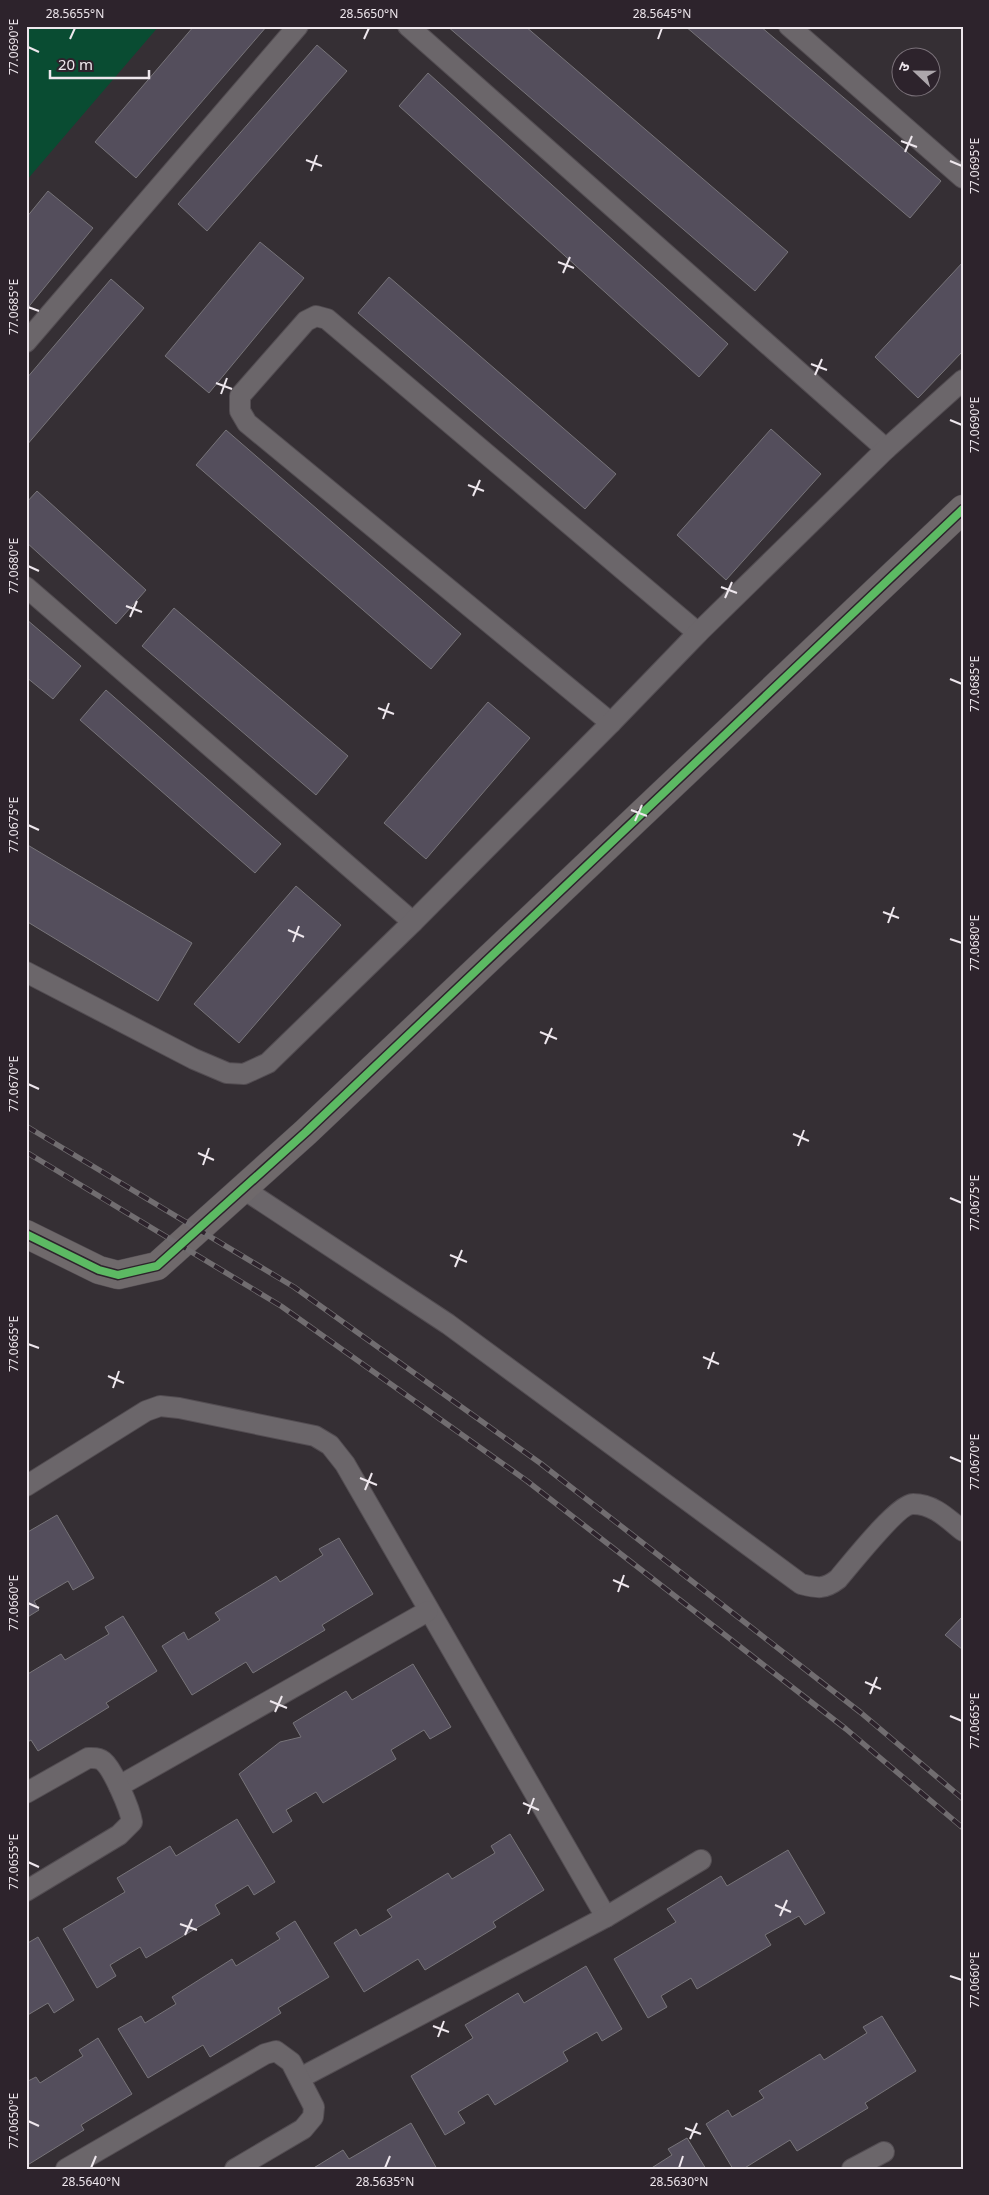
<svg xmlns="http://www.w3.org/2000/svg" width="989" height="2195" font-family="'Noto Sans','Noto Sans Devanagari',sans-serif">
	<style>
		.green { fill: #094c32 }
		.building { fill: #544e5c; stroke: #777479 }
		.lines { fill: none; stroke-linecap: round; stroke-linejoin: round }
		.lane-casing { stroke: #534d52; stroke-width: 22 }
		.secondary-casing { stroke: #534d52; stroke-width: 29 }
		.lane { stroke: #6b666a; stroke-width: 20 }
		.secondary { stroke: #6f696b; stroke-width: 28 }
		.rail-casing { stroke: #716d70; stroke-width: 5.5 }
		.rail { stroke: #2d232c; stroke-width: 4; stroke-dasharray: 11; stroke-linecap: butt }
		.cycleway-casing { stroke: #2d232c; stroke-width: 11 }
		.cycleway { stroke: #5cba63; stroke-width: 8 }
		.ticks { fill: none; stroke: #eee7ed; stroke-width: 2 }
		.neatline { fill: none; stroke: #eee7ed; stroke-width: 2 }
		.ticks-label { font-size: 12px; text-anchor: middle; fill: #eee7ed }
	</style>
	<rect width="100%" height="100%" fill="#352f34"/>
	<polygon class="green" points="26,26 159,26 26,181"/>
	<g class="building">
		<polygon points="194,26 267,26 136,178 95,142"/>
		<polygon points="447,26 525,26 788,252 755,291"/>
		<polygon points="685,26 760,26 941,181 910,218"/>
		<polygon points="317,45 347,71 207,231 178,204"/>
		<polygon points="428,73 728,344 699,377 399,106"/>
		<polygon points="48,191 93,228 26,310 26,218"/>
		<polygon points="260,242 304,278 209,393 165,356"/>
		<polygon points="963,262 963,351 918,398 875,357"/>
		<polygon points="389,277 616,474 585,509 358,313"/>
		<polygon points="111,279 144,308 26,446 26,379"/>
		<polygon points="771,429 821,474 726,580 677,535"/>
		<polygon points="226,430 461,634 431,669 196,465"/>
		<polygon points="37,491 146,590 116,624 26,542 26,503"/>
		<polygon points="174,608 348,756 316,795 142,646"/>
		<polygon points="26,619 81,666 53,699 26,677"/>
		<polygon points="106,690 281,844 255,873 80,720"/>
		<polygon points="488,702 530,738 426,859 384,823"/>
		<polygon points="26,844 192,943 158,1001 26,921"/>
		<polygon points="296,886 341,925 239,1043 194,1004"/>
		<polygon points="57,1515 94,1578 73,1590 68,1581 34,1601 39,1610 26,1618 26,1533"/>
		<polygon points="339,1538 373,1594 322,1625 325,1630 253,1673 246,1662 192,1695 162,1646 184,1632 188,1640 220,1620 215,1613 276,1576 280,1582 323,1555 319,1549"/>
		<polygon points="123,1616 157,1671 106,1703 109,1707 38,1751 31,1740 26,1743 26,1675 61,1654 65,1660 109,1634 105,1627"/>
		<polygon points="963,1616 963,1650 945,1635"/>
		<polygon points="413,1664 451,1727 430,1739 424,1730 391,1750 396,1759 323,1803 316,1792 286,1810 292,1821 273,1833 239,1774 280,1742 301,1737 293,1723 346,1691 352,1700"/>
		<polygon points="237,1819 275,1882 254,1895 248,1885 215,1905 220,1914 146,1958 140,1947 110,1965 116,1976 97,1988 63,1929 125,1892 117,1878 170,1846 176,1856"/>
		<polygon points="510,1834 544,1890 493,1922 496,1927 425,1970 418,1959 364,1992 334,1943 356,1929 360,1936 392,1917 387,1910 448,1873 452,1879 495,1853 491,1846"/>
		<polygon points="788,1850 825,1913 805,1925 799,1916 765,1935 771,1945 697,1989 691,1978 661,1996 667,2007 648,2018 614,1959 676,1922 667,1909 721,1876 727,1886"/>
		<polygon points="295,1921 329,1977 278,2008 281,2013 210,2057 203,2045 148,2078 118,2029 141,2016 145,2023 176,2004 172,1997 232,1959 236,1966 280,1939 276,1933"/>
		<polygon points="38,1937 74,2000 54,2013 48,2003 26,2016 26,1944"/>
		<polygon points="586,1966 622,2029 602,2041 597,2032 563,2052 568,2061 495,2105 488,2094 458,2112 465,2123 445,2135 411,2076 473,2038 465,2025 518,1993 524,2003"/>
		<polygon points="882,2016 916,2071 865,2103 868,2108 797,2151 790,2140 743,2169 733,2169 706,2124 728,2110 732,2117 764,2098 759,2091 820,2054 824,2060 867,2033 863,2027"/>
		<polygon points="98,2038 132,2094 81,2125 84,2130 26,2166 26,2082 36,2077 40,2083 83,2056 79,2050"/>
		<polygon points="411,2123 437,2169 312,2169 343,2150 349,2159"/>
		<polygon points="687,2138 706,2169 650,2169 672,2155 668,2149"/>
	</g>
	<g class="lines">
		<g class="lane-casing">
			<g id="lane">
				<polyline points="408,26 886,449"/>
				<polyline points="789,26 963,178"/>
				<polyline points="26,342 298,26"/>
				<polyline points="26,587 413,922"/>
				<polyline points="611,723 247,423 240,411 240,396 306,321 316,316 327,319 698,633"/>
				<polyline points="26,972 194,1059 227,1073 244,1074 268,1063 413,922 611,723 698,633 886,449 963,380"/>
				<path d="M242 1188 448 1324 801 1584C817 1588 824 1590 838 1579 850 1565 898 1504 913 1504 934 1504 948 1519 963 1531"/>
				<polyline points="26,1486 146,1411 160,1406 179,1408 315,1436 330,1445 345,1464 606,1917"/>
				<polyline points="119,1786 428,1611"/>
				<path d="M26 1793 88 1758C93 1758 98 1757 103 1761 113 1769 130 1809 132 1822L119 1835 26 1891"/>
				<polyline points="300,2078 606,1917 701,1860"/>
				<polyline points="66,2169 265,2054 276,2051 291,2062 314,2107 313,2117 303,2129 235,2169"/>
				<polyline points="852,2169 884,2152"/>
			</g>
		</g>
		<g class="secondary-casing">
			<polyline id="secondary" points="26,1234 99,1270 118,1275 157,1266 306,1132 963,509"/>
		</g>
		<use href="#lane" class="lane"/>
		<use href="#secondary" class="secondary"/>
		<g class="rail-casing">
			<g id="rail">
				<polyline points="26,1126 294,1287 540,1463 860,1712 963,1799"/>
				<polyline points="26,1152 281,1306 527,1481 846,1729 963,1828"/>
			</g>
		</g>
		<use href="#rail" class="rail"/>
		<g class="cycleway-casing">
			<polyline id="cycleway" points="26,1234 99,1270 118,1275 157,1266 306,1132 963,509"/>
		</g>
		<use href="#cycleway" class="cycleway"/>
	</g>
	<path class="ticks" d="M70 39 75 28M364 39 369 28M658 39 662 28M28 47 39 52M901 141 917 147M905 152 912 136M306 160 322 166M950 161 962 166M311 171 317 155M558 262 574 268M563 273 570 257M28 307 39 311M811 364 827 370M815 375 822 359M216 383 232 389M221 394 227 378M950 420 962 425M468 485 484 491M473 496 480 480M28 566 39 571M721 587 737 593M725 598 732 582M126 606 142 612M130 617 137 601M950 679 962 684M378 708 394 714M383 719 389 703M631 810 647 816M635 821 642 805M28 825 39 830M883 912 899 918M888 923 894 907M288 930 304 937M950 939 962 943M293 942 299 926M540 1032 557 1039M545 1044 552 1028M28 1084 39 1089M793 1134 809 1141M798 1146 804 1130M198 1153 214 1160M203 1165 209 1148M950 1198 962 1203M450 1255 467 1262M455 1267 462 1250M28 1344 39 1348M703 1357 719 1364M708 1369 714 1352M108 1376 124 1383M113 1388 119 1371M950 1457 962 1462M360 1478 377 1485M365 1490 372 1473M613 1580 629 1587M618 1592 624 1575M28 1603 39 1608M865 1682 881 1689M870 1694 877 1677M270 1701 287 1708M275 1712 282 1696M950 1716 962 1721M523 1803 539 1810M528 1814 534 1798M28 1862 39 1867M775 1905 791 1912M780 1916 787 1900M180 1924 197 1930M185 1935 192 1919M950 1976 962 1980M433 2026 449 2032M438 2037 444 2021M28 2121 39 2126M685 2128 701 2134M690 2139 697 2123M91 2168 96 2156M385 2168 390 2156M679 2168 683 2156"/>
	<rect width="989" height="2195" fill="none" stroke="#2d232c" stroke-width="55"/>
	<g transform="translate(916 72) rotate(292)"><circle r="24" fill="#2d232c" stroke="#7a7179"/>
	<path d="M0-4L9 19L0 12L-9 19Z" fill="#ada7ac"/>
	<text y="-8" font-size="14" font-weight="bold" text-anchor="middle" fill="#eee7ed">उ</text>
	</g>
	<path d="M50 70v8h99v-8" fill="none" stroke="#eee7ed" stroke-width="2.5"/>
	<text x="58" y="70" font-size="15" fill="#eee7ed" stroke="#2d232c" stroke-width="4" paint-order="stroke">20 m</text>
	<rect x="28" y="28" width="934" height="2140" class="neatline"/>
	<g class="ticks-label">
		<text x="75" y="18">28.5655°N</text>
		<text x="369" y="18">28.5650°N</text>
		<text x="662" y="18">28.5645°N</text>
		<text transform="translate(14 47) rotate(-90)" y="4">77.0690°E</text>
		<text transform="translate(975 166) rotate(-90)" y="4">77.0695°E</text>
		<text transform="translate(14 307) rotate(-90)" y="4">77.0685°E</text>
		<text transform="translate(975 425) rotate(-90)" y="4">77.0690°E</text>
		<text transform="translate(14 566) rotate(-90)" y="4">77.0680°E</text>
		<text transform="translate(975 684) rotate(-90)" y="4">77.0685°E</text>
		<text transform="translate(14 825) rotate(-90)" y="4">77.0675°E</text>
		<text transform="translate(975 943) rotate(-90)" y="4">77.0680°E</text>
		<text transform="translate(14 1084) rotate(-90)" y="4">77.0670°E</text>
		<text transform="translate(975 1203) rotate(-90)" y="4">77.0675°E</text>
		<text transform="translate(14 1344) rotate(-90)" y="4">77.0665°E</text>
		<text transform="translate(975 1462) rotate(-90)" y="4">77.0670°E</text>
		<text transform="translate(14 1603) rotate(-90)" y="4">77.0660°E</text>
		<text transform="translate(975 1721) rotate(-90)" y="4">77.0665°E</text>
		<text transform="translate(14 1862) rotate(-90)" y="4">77.0655°E</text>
		<text transform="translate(975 1980) rotate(-90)" y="4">77.0660°E</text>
		<text transform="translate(14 2121) rotate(-90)" y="4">77.0650°E</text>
		<text x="91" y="2186">28.5640°N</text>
		<text x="385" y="2186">28.5635°N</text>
		<text x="679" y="2186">28.5630°N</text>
	</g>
</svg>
